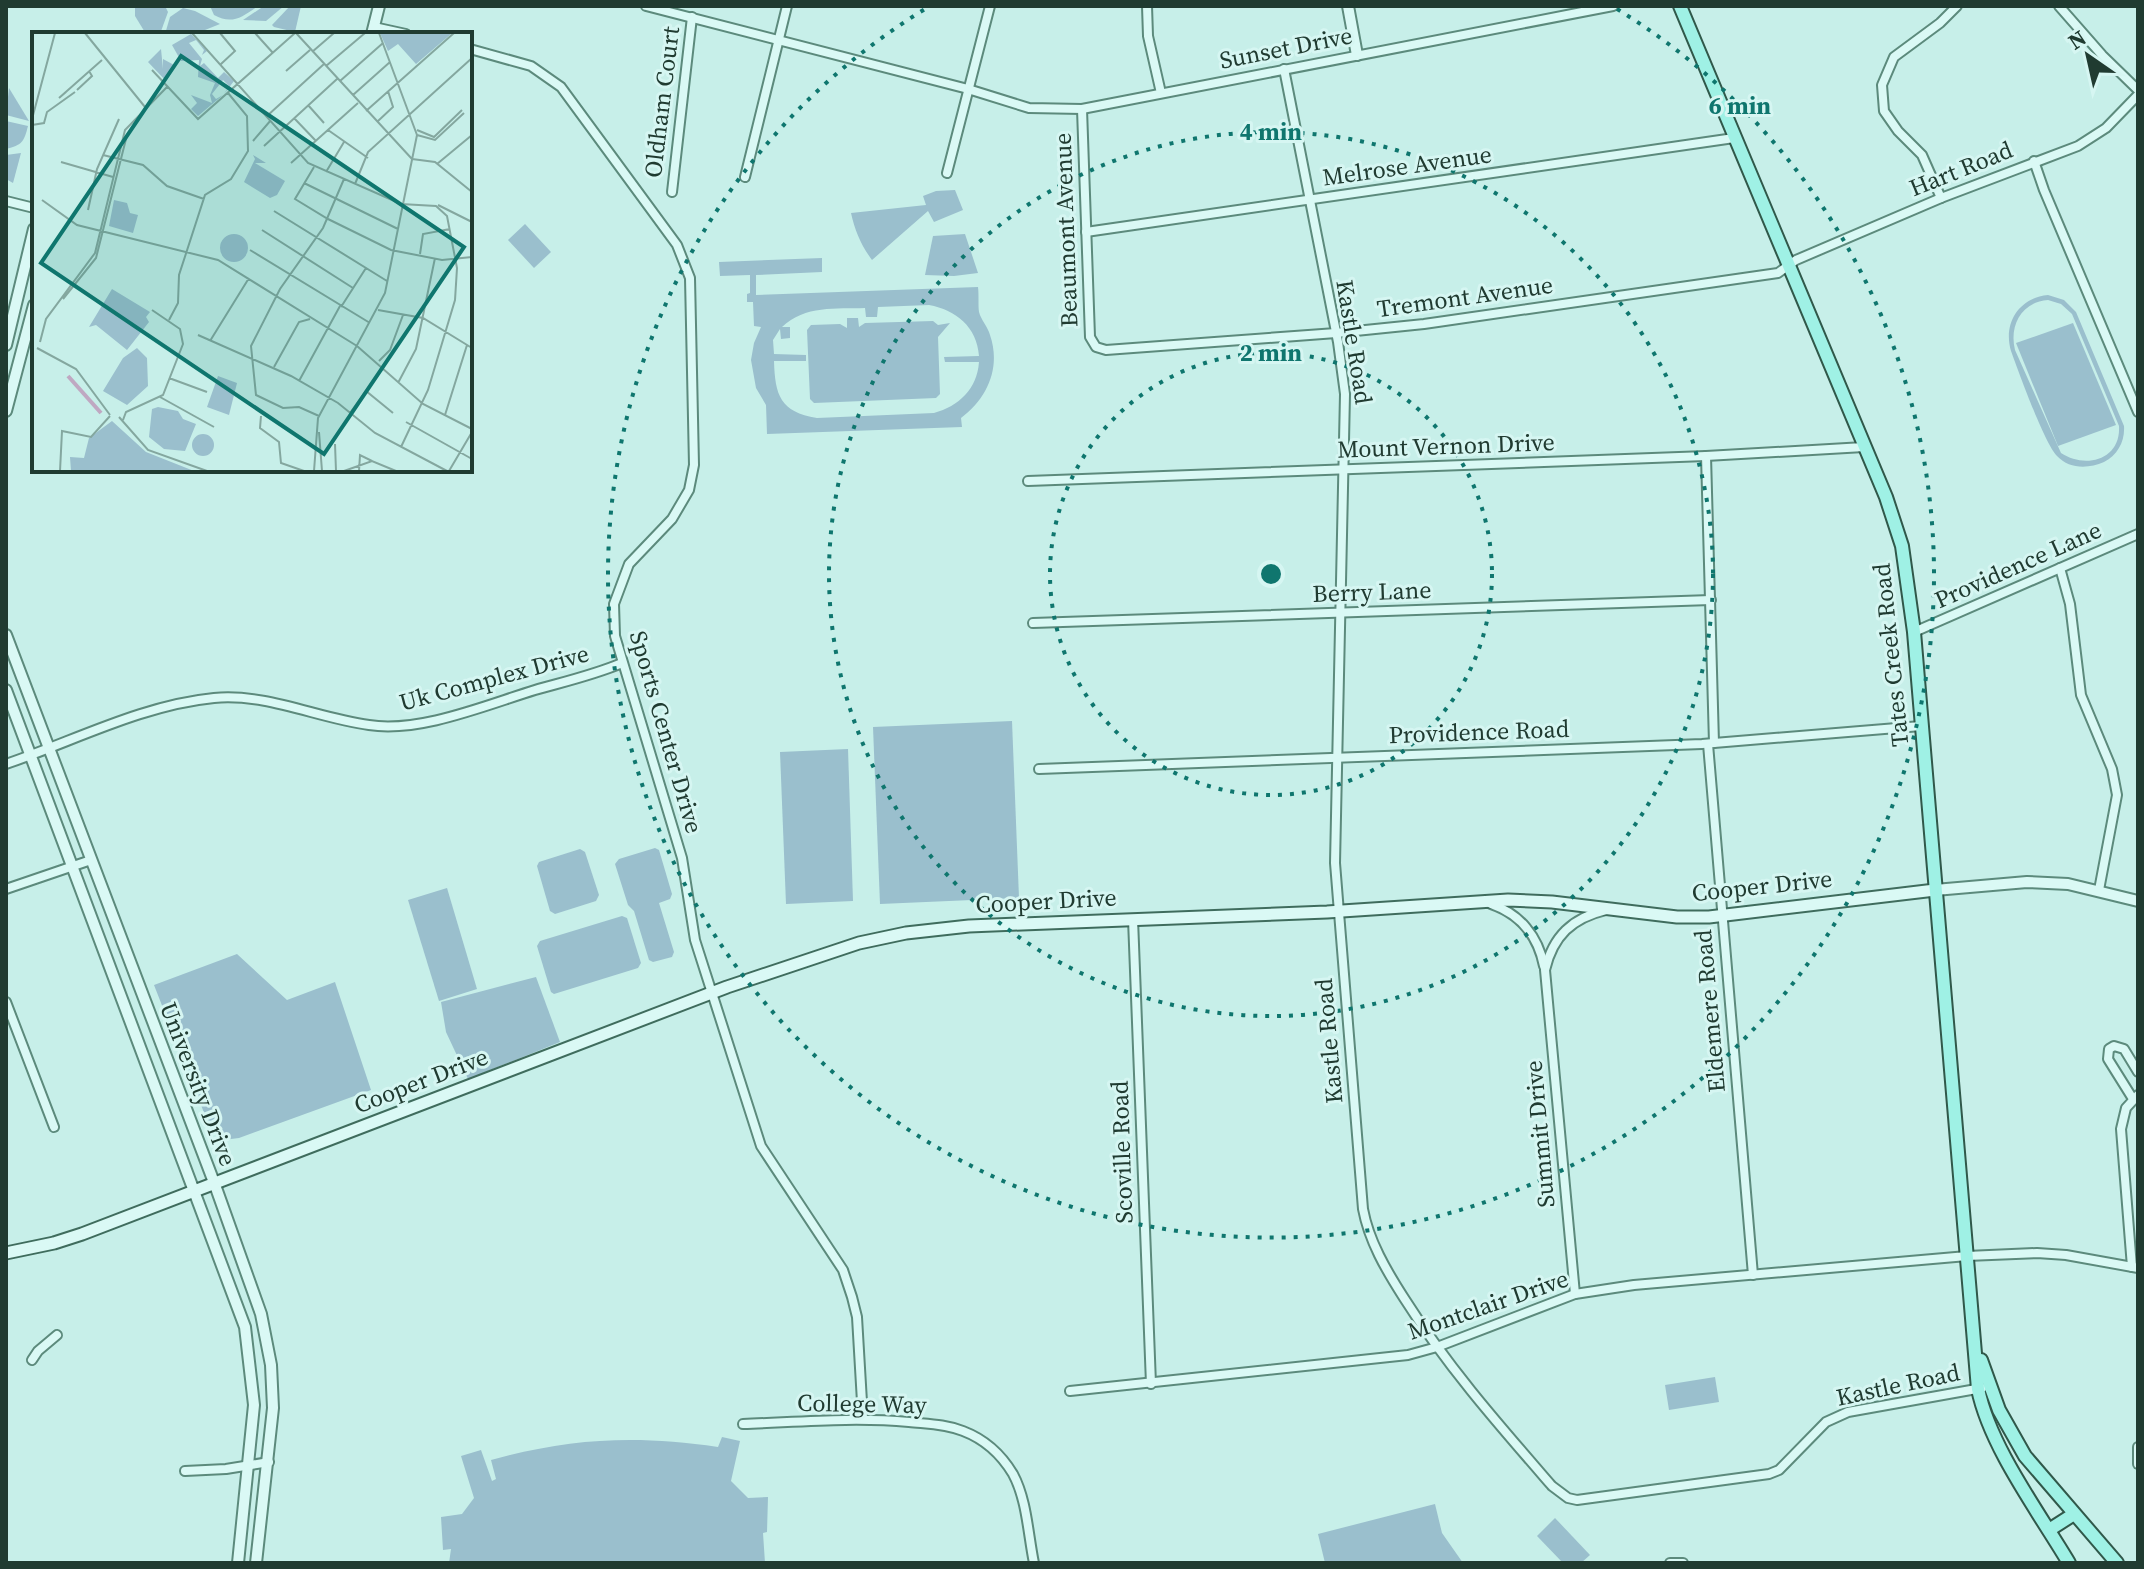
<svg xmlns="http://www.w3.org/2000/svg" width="2144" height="1569" font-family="'Source Serif 4',serif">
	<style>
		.green { fill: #9abfcd; fill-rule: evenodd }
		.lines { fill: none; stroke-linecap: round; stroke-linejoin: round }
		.minor-casing { stroke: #5c8a7c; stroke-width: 12 }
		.tertiary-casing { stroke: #5c8a7c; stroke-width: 14 }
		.secondary-casing { stroke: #3f6c5d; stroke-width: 15 }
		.primary-casing { stroke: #30584a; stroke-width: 16 }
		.minor { stroke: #daf9f5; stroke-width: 8 }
		.tertiary { stroke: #daf9f5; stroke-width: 10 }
		.secondary { stroke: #daf9f5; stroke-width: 11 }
		.primary { stroke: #9ff1e5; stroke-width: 12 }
		.ring { fill: none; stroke: #0f766e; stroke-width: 4; stroke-dasharray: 4 8 }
		.labels { text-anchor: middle; stroke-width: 6; stroke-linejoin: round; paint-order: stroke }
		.street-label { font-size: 24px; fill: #203b31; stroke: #d6f6f2 }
		.inset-river { fill: none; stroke: #bfa8c2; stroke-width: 4 }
		.inset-road { fill: none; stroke: #84a79f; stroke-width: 2 }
		.view { fill: #0f766e; fill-opacity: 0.15; stroke: #0f766e; stroke-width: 4 }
		.inset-edge { fill: none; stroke: #203b31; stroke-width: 4 }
		.centre { fill: #0f766e; stroke: #d6f6f2; stroke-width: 4 }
		.ring-label { font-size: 24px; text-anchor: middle; font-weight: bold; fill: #0f766e; stroke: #d6f6f2; stroke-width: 6; stroke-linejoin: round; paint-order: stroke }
	</style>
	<rect width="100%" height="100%" fill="#c7efe9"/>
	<g class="green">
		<polygon points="135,6 165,6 168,12 160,34 146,34 135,16"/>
		<path d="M210 6H258C242 17 232 25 214 15Z"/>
		<polygon points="264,6 284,6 266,21 243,20"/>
		<polygon points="290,6 301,6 295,32 274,27 272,25"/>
		<polygon points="183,8 195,11 220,24 195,34 165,34 170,17"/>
		<polygon points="9,88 29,121 6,115"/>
		<path d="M6 121 28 126C24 142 22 145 6 149Z"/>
		<polygon points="21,153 13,183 6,179 6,155"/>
		<path d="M955 190 963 210 934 222 928 211 872 260C861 245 855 231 851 213L926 205 923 196 936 191Z"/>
		<polygon points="525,224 551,252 534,268 508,240"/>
		<polygon points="965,234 978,273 954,276 925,275 933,236"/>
		<path d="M822 258V272L756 275V295L978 287C979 295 978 305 979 312 981 320 988 327 990 335 1001 367 988 398 961 418L962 427 767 434 766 405 756 388 751 360 754 343 761 327 754 326 753 302H747V294L750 293V275L720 276 719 262ZM929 305C956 310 977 327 979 356L944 357 945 362H979C977 389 959 406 934 413L817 418C780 412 775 395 774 361H806V355L774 354 773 340 780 329 781 339 790 338V327H782C805 305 836 309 865 308L866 317H877L878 307Z"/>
		<path d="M2048 295 2064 300 2076 312 2124 426C2125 441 2118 455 2104 462 2088 469 2069 469 2057 456 2044 442 2019 373 2011 351 2003 324 2018 298 2048 295ZM2048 300 2061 304 2072 314 2119 426C2121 460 2085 469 2061 453L2015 350C2009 326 2021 302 2048 300Z"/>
		<polygon points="847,318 858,318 859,327 865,323 933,321 938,325 950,323 938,337 940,394 936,398 814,403 810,399 807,330 811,325 840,324 847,328"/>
		<polygon points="2073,323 2116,425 2058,446 2016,343"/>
		<polygon points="1012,721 1019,898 880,904 873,727"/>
		<polygon points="848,749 853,901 786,904 780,752"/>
		<polygon points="655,848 659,850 672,894 670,899 659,903 674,952 672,957 653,962 649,960 634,911 628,905 615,864 619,859"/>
		<polygon points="580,849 585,852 599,895 596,901 555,914 550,911 537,866 539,862"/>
		<polygon points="447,888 477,989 439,1001 408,900"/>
		<polygon points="622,916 627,918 641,963 638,968 554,994 551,992 537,946 540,941"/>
		<polygon points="237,954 287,1000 335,982 371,1090 239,1138 223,1140 210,1128 154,985"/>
		<polygon points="536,977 560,1042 468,1079 446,1032 441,1002"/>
		<polygon points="1715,1377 1719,1402 1669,1410 1665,1385"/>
		<path d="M722 1437 740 1441 731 1481 748 1498 768 1497 767 1532 763 1533 765 1563H449L451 1549 443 1550 441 1517 462 1514 474 1498 461 1456 481 1450 492 1481 496 1479 491 1460C571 1438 636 1435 718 1447Z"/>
		<polygon points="1435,1504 1442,1533 1463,1563 1325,1563 1318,1534"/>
		<polygon points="1555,1518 1590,1555 1581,1563 1563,1563 1537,1536"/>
	</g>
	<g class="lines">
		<g class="minor-casing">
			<g id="minor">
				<polyline points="646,6 968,89 1029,108 1082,109 1613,6"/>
				<polyline points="1147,6 1148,36 1161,93"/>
				<polyline points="2059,6 2102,55 2138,90"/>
				<polyline points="374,27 406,34"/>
				<polyline points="470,49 531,66 561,87 677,245 690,278 694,465 689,490 672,519 629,564 614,604 615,636 682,858 695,940 761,1146 843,1270 852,1297 857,1317 863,1419"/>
				<path d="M1284 69 1338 342 1345 394 1335 863 1363 1209C1369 1241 1386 1270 1404 1298 1447 1366 1499 1425 1552 1486L1568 1498 1577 1500 1769 1474 1779 1470 1826 1422 1848 1412 1982 1388"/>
				<polyline points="1082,109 1090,337 1096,347 1106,350 1336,333 1424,324 1778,273 1796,260 1941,198 2078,146 2106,128 2138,95"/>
				<polyline points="2034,161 2044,190 2138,412"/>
				<polyline points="947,173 990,6"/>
				<polyline points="745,177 787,6"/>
				<polyline points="672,192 692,17"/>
				<polyline points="1941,198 1922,155 1898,131 1884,111 1882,85 1894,57 1940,23 1957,6"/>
				<polyline points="6,201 34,208"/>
				<polyline points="1086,232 1734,138"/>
				<polyline points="1706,456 1714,743"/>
				<polyline points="1028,481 1706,456 1864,447"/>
				<polyline points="2060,568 2070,604 2081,695 2112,769 2117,795 2099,890"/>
				<polyline points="1033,623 1711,600"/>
				<polyline points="1914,632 2138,534"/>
				<polyline points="1708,744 1753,1275"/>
				<path d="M6 764C74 741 142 705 214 698 267 693 317 718 369 725 420 733 486 705 535 690 563 682 594 675 622 663"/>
				<polyline points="1039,769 1702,744 1921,726"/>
				<polyline points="6,889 91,860"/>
				<path d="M1491 904C1520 914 1538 936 1544 966"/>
				<polyline points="1133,919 1151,1384"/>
				<polyline points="6,1002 54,1127"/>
				<polyline points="2133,1099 2108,1059 2109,1049 2114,1046 2124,1049 2138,1072"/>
				<polyline points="2132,1267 2121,1129 2126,1108 2138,1095"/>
				<path d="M1575 1294 1545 970C1553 936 1572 918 1606 910"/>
				<polyline points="32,1360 38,1351 57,1335"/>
				<polyline points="1070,1391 1408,1355 1437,1347 1575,1294 1634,1285 1967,1256 2037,1253 2066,1255 2138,1268"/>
				<path d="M743 1424C799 1422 853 1417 909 1422 927 1424 945 1424 963 1431 984 1439 1001 1454 1013 1474 1027 1500 1028 1534 1034 1563"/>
				<polyline points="2138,1447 2138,1464"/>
				<polyline points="185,1471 226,1469 269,1462"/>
				<polyline points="1670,1563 1683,1563"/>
			</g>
		</g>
		<g class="tertiary-casing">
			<g id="tertiary">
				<polyline points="1348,6 1357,55"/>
				<polyline points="372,34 379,6"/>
				<polyline points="6,345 34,229"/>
				<polyline points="6,411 34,305"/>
				<polyline points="6,635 215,1185 261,1314 271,1365 273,1408 256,1563"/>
				<polyline points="6,690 245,1327 254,1405 238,1563"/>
				<polyline points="1935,890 2027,882 2068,884 2138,901"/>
			</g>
		</g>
		<g class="secondary-casing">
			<polyline id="secondary" points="6,1253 54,1243 82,1234 727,987 859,943 906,933 969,926 1327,912 1508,900 1552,902 1677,917 1709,917 1935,890"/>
		</g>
		<g class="primary-casing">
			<g id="primary">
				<path d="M1680 6 1886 497 1902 546 1914 632 1978 1389C1990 1447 2038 1511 2069 1563"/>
				<polyline points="1981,1360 1999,1410 2025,1456 2117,1563"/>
				<polyline points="2049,1530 2074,1514"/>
			</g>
		</g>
		<use href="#minor" class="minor"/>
		<use href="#tertiary" class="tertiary"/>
		<use href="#secondary" class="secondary"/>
		<use href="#primary" class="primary"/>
	</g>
	<g class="ring">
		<circle cx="1271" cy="574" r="221"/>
		<circle cx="1271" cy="574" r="442"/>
		<path d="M1617 9A663 663 0 1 1 925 9"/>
	</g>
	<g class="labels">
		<g class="street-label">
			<text transform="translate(1286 48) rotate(-11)" y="8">Sunset Drive</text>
			<text transform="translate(662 102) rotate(-83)" y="8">Oldham Court</text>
			<text transform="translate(1407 166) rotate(-8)" y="8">Melrose Avenue</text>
			<text transform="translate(1961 169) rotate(-22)" y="8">Hart Road</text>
			<text transform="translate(1066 230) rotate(-92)" y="8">Beaumont Avenue</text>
			<text transform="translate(1465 297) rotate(-8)" y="8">Tremont Avenue</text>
			<text transform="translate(1354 342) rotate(81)" y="8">Kastle Road</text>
			<text transform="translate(1446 446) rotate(-2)" y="8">Mount Vernon Drive</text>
			<text transform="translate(2018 565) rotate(-24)" y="8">Providence Lane</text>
			<text transform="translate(1372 592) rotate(-2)" y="8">Berry Lane</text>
			<text transform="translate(1891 655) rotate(-96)" y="8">Tates Creek Road</text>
			<text transform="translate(494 678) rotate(-15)" y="8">Uk Complex Drive</text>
			<text transform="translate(666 732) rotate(74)" y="8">Sports Center Drive</text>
			<text transform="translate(1479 732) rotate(-2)" y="8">Providence Road</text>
			<text transform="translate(1762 886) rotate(-6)" y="8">Cooper Drive</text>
			<text transform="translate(1046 901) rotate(-3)" y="8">Cooper Drive</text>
			<text transform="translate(1710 1011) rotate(-95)" y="8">Eldemere Road</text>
			<text transform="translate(1329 1041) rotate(-95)" y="8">Kastle Road</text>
			<text transform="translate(421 1081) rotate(-21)" y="8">Cooper Drive</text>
			<text transform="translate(198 1084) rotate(69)" y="8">University Drive</text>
			<text transform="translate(1540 1134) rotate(-95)" y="8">Summit Drive</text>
			<text transform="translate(1122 1152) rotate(-92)" y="8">Scoville Road</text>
			<text transform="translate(1488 1305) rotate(-19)" y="8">Montclair Drive</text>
			<text transform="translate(1898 1385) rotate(-12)" y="8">Kastle Road</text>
			<text transform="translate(862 1404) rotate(1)" y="8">College Way</text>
		</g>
	</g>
	<g transform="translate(32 32)">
		<rect width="440" height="440" fill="#c7efe9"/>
		<path d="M348 1H418L419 2 384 32 366 12 356 19ZM159 2 175 19 170 23 172 18 164 8 157 11 170 27 168 34 172 31 186 46 192 40 202 49 192 62 197 54 191 48 180 62 184 67 191 63 166 84 159 77 165 71 159 63 180 71 178 63 183 51 166 45 167 28 149 29 140 13ZM129 17 131 37V27L144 34 134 49 116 30ZM221 123 234 131H223L253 149 245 163 238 166 212 150 223 127ZM82 168 95 171 98 181 106 183 101 201 77 194ZM188 216a14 14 0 1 1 28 0a14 14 0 1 1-28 0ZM80 257 118 280 114 285 117 290 95 318 64 293 57 295ZM105 316 115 326 116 354 95 373 71 359 91 326ZM186 344 205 351 197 383 175 375ZM126 375 146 379 151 387 164 392 153 419 132 417 117 405 120 377ZM80 389 114 420 162 439H39L38 425 52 426 57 406ZM160 413a11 11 0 1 1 22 0a11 11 0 1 1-22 0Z" fill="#9abfcd"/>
		<path class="inset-river" d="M36 344 69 381"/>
		<path class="inset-road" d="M53 1 113 75M160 1 276 131 369 172 404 174 415 184 425 236 423 268 396 358 369 415M188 1 203 19 189 32M223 1 241 21M264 1 380 127M280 20 302 1M294 34 333 1M120 38 166 87 263 1M254 39 278 18M308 49 351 11M45 58 60 44 57 39M34 60 27 66 70 28M321 63 358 30M276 73 292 91M334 79 422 1M235 84 292 32M262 86 284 109M0 87 23 1M346 89 361 75 356 59M0 93 12 91 15 80 43 60M296 98 336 126M385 98 402 105 430 78M385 103 403 108 432 81M221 109 239 88M232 114 305 47M71 123 111 133 135 154 172 167M380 127 403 130 440 160M29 130 81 145M259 131 326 71M405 132 440 103M282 135 263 167 296 187 359 218 410 228 440 225M294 140 312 110M272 151 366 197M323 152 336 120 440 26M10 168 45 193 186 228 325 314M406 173 440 190M56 178 65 137 87 87M242 179 355 249M230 198 321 256M218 218 338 291M388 222 391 202 418 197M31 267 64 226 95 103 111 81M309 275 334 236M346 278 391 286 440 316M137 288 146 271 147 243 173 163 199 147 216 119 215 84 196 61M166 303 259 344 306 371 343 401 415 439M178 309 217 246M8 310 14 287 63 221 93 98 135 55M325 314 391 372 440 397M5 316 44 337 78 383M347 329 358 318 371 283M242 335 267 290 278 287M137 346 175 360M267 349 308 274M366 351 384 317 403 226M128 365 182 395M318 381 334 359 361 381M413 383 435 313M229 384 228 396 247 410 249 431 272 439M287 384 267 375 251 376 224 363 219 314 248 257 291 196 312 147M87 385 116 418 175 439M91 388 94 380 131 363 151 312 148 297 120 278M374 390 440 427M287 400 290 439M303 412 304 439M28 439 30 399 59 405 78 384M282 439 286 386 353 261 385 103 347 1M312 439 340 429 364 439M327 439 328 423 340 429M417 439 440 400"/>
		<path class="view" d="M149 24 432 215 292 422 9 231Z"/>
		<rect width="440" height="440" class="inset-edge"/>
	</g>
	<circle cx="1271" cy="574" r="12" class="centre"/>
	<g class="ring-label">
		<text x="1740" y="114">6 min</text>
		<text x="1271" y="140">4 min</text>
		<text x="1271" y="361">2 min</text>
	</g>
	<rect width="2144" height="1569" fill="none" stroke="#203b31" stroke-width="16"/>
	<g transform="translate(2088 56) rotate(326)" stroke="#d6f6f2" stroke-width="6" paint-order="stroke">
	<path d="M0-6L14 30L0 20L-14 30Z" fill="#203b31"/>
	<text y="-12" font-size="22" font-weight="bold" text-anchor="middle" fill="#203b31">N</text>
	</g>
</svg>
